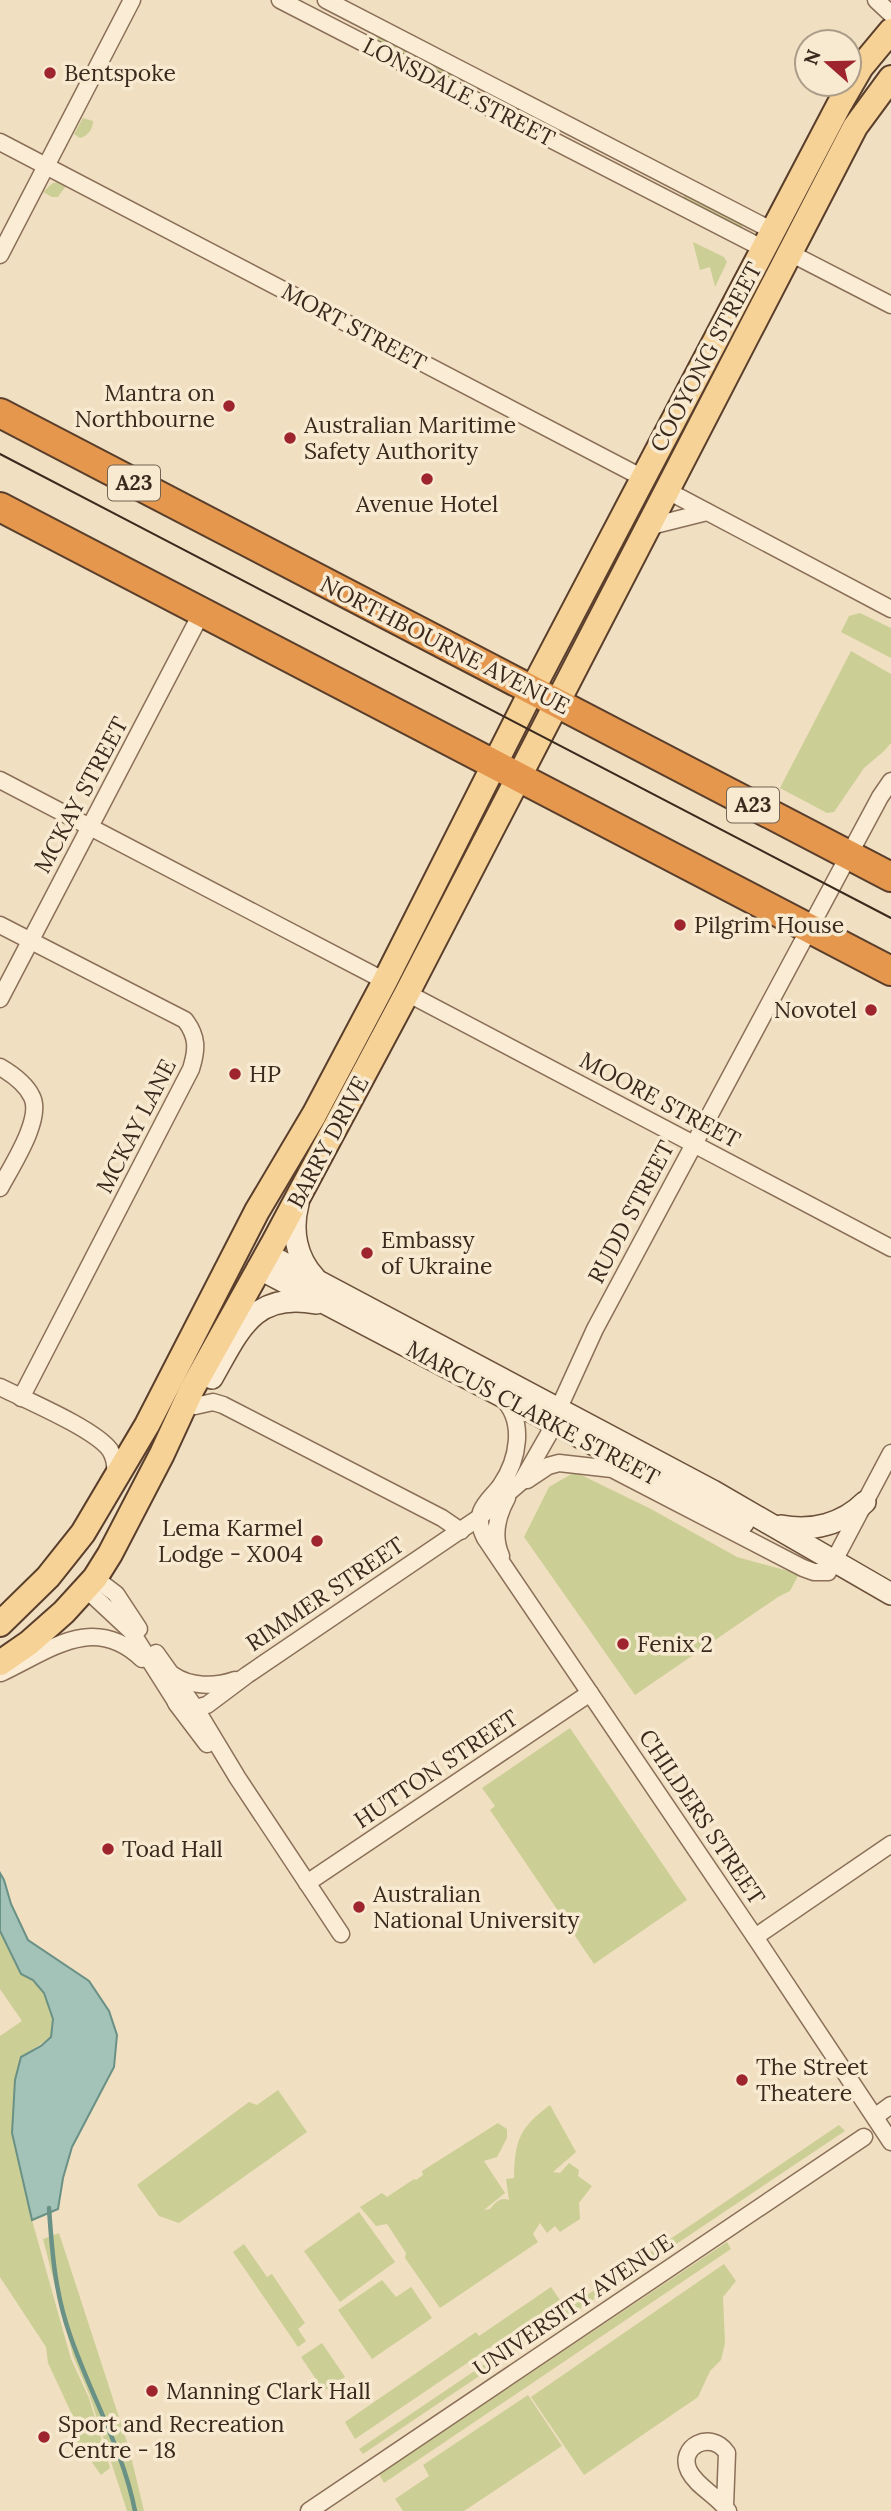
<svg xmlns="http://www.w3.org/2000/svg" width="891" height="2511" font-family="Lora,serif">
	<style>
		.green { fill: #cccf95 }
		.water { fill: #a4c3b8; stroke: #6a9185; stroke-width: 2 }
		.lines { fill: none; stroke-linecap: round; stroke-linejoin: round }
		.stream { stroke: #6a9185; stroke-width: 4.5 }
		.street-casing { stroke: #8b6f58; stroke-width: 19 }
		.secondary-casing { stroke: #6d513b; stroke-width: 24 }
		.primary-casing { stroke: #593e2c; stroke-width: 28 }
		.highway-casing { stroke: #593e2c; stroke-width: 32 }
		.street { stroke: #fbedd5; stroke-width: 16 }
		.secondary { stroke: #fbedd5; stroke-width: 21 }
		.primary { stroke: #f6d297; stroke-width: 24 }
		.highway { stroke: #e5984d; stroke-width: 28 }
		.tram { stroke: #3a291d; stroke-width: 2 }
		.poi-dot { fill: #9e242d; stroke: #f7ead1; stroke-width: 2.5 }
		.labels { text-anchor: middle; stroke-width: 7; stroke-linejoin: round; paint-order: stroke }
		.shield { fill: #f7ead1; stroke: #736353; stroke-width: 2 }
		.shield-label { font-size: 21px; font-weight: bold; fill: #3a291d }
		.poi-label { font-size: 23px; fill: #3a291d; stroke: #f7ead1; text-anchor: start }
		.street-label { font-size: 23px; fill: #3a291d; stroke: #f7ead1 }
	</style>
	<rect width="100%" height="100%" fill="#f0dfc1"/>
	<g class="green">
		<polygon points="375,29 414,50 409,60 370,39"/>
		<polygon points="426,56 461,75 455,87 420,67"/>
		<path d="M83 118 93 121C93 129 88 136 80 138L74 134Z"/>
		<polygon points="64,181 68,183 58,197 52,197 43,192 53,183"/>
		<polygon points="686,192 744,223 738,233 681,202"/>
		<polygon points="693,242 724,257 727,262 715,287 710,267 700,270"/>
		<polygon points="860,613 891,628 891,658 841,632 849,616"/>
		<polygon points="851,651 891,674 891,743 884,751 864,768 834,812 827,813 780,788"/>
		<polygon points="575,1472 651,1509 737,1557 799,1574 790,1591 778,1597 635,1695 524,1537 549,1487"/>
		<polygon points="570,1728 687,1900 594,1964 490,1810 495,1806 482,1788"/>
		<polygon points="0,1931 20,1974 33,1979 44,1993 53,2019 51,2037 21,2057 12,2133 32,2220 71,2359 89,2398 110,2468 101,2475 71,2433 65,2436 64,2430 76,2423 48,2363 46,2347 0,2277 0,2036 22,2021 0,1989"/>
		<polygon points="278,2090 307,2132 179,2223 159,2216 137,2185 249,2102 257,2105"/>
		<path d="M550 2105 576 2152 553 2172 560 2173 569 2163 579 2170 578 2176 592 2186 579 2203 580 2219 560 2232 555 2226 547 2233 540 2223 533 2234 538 2242 440 2308 405 2258 406 2253 387 2224 376 2226 360 2207 382 2193 387 2197 414 2179 416 2180 423 2175 422 2171 498 2123 507 2129V2138L497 2157 484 2161 505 2193 484 2210 490 2209C496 2202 500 2197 509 2200L506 2179 514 2178C515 2140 519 2128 550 2105Z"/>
		<polygon points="839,2125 845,2131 363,2454 359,2449"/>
		<polygon points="359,2212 395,2262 340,2302 304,2251"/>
		<polygon points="59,2233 129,2448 144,2511 127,2511 89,2394 73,2356 43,2239"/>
		<polygon points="727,2242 731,2249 384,2483 379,2474"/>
		<polygon points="244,2244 267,2277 272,2274 305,2323 298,2329 306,2341 298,2347 233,2252"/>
		<polygon points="724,2264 736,2281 723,2297 725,2343 721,2360 710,2371 698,2397 584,2475 531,2397"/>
		<polygon points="382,2280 396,2297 411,2287 412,2288 432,2318 372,2359 338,2310"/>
		<polygon points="551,2287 560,2300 355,2439 345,2422 476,2332 479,2336"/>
		<polygon points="322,2343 345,2377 324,2391 301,2357"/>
		<polygon points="528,2395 562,2446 464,2511 403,2511 395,2499 429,2476 423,2465"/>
	</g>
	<polygon class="water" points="0,1873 4,1880 11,1904 28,1940 89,1981 109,2011 117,2035 114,2067 72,2147 63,2178 58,2209 32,2220 12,2133 15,2080 21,2057 41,2046 51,2037 53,2019 44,1993 33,1980 21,1974 0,1931"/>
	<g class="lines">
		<path class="stream" d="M49 2208C52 2252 55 2293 70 2335 90 2394 123 2449 135 2511"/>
		<g class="street-casing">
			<g id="street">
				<polyline points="280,0 764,249"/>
				<polyline points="326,0 773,231"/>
				<polyline points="876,0 891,14"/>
				<polyline points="0,142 643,478"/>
				<polyline points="790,253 891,305"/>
				<polyline points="0,255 132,0"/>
				<polyline points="666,490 891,609"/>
				<polyline points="647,532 655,525 707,512"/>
				<polyline points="0,780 385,981"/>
				<path d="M0 925 185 1020C198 1037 197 1050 191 1069L21 1398"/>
				<polyline points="407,993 891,1248"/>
				<polyline points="0,999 202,612"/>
				<path d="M0 1067C12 1074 26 1084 32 1097 43 1119 11 1167 0 1188"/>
				<path d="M0 1387C26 1400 95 1429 110 1450 115 1458 116 1468 115 1477"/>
				<path d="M502 1398C526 1421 518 1460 501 1485 495 1494 485 1501 481 1512 478 1521 481 1530 485 1538L755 1937 891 2142"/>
				<polyline points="195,1406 213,1402 223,1405 442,1518 461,1531"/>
				<polyline points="558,1410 595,1329 880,797 891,781"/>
				<polyline points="527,1480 548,1466 559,1463 612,1469 803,1568 814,1572 828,1572 891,1453"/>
				<path d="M501 1556C492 1536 497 1516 507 1498"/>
				<polyline points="95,1578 116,1594 139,1629"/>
				<polyline points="86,1589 131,1631 176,1702 191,1709 207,1705 247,1675 480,1517 522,1481 554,1425"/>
				<polyline points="156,1653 196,1709 237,1777 341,1934"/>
				<path d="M1 1673C50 1650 94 1613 142 1659"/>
				<path d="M173 1675C190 1687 215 1687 235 1680"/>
				<polyline points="176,1703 207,1744"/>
				<polyline points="307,1883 590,1693"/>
				<polyline points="755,1937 891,1844"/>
				<polyline points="876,2116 891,2105"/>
				<path d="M725 2506 727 2453C711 2429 677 2447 689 2471 697 2487 718 2496 728 2511"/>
				<polyline points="309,2511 864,2137"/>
			</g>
		</g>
		<g class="secondary-casing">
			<g id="secondary">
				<path d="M298 1204C291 1230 296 1258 315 1278"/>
				<polyline points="267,1254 713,1491 891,1594"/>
				<polyline points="258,1268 743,1523"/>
				<path d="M212 1378C239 1331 253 1291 316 1303"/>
				<path d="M781 1526C812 1532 843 1524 865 1502"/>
			</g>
		</g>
		<g class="primary-casing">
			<g id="primary">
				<polyline points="0,1624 48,1577 83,1533 147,1425 257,1211 314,1115 385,981 532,690 839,105 861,67 891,31"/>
				<polyline points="0,1663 29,1643 64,1612 95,1578 110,1554 162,1454 192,1389 274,1242 407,993 855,127 891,78"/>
			</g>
		</g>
		<g class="highway-casing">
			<g id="highway">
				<polyline points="0,413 891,877"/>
				<polyline points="0,507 891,971"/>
			</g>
		</g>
		<use href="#street" class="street"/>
		<use href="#secondary" class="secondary"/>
		<use href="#primary" class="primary"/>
		<use href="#highway" class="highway"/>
		<polyline class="tram" points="0,454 891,918"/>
	</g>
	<g class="poi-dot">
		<circle cx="50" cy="73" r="7"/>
		<circle cx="229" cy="406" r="7"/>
		<circle cx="290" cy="438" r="7"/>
		<circle cx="427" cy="479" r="7"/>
		<circle cx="680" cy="925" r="7"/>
		<circle cx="871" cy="1010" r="7"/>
		<circle cx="235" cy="1074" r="7"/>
		<circle cx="367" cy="1253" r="7"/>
		<circle cx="317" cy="1541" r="7"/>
		<circle cx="623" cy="1644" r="7"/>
		<circle cx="108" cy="1849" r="7"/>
		<circle cx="359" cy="1907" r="7"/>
		<circle cx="742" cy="2080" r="7"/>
		<circle cx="152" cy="2391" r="7"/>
		<circle cx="44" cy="2437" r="7"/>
	</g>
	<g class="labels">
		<g class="shield">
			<rect x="108" y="465.5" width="52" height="35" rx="5"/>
			<rect x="727" y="787.5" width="52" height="35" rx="5"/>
		</g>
		<g class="shield-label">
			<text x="134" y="490">A23</text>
			<text x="753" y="812">A23</text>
		</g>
		<g class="poi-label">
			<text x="64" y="81">Bentspoke</text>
			<text x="215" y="401" text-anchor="end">Mantra on<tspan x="215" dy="26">Northbourne</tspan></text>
			<text x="304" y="433">Australian Maritime<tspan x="304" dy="26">Safety Authority</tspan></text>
			<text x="427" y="512" text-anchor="middle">Avenue Hotel</text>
			<text x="694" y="933">Pilgrim House</text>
			<text x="857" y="1018" text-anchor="end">Novotel</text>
			<text x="249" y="1082">HP</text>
			<text x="381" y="1248">Embassy<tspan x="381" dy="26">of Ukraine</tspan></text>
			<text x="303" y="1536" text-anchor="end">Lema Karmel<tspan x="303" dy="26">Lodge - X004</tspan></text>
			<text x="637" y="1652">Fenix 2</text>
			<text x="122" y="1857">Toad Hall</text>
			<text x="373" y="1902">Australian<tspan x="373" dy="26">National University</tspan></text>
			<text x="756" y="2075">The Street<tspan x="756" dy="26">Theatere</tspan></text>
			<text x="166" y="2399">Manning Clark Hall</text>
			<text x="58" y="2432">Sport and Recreation<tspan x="58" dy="26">Centre - 18</tspan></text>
		</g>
		<g class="street-label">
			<text transform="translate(459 92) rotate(27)" y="8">LONSDALE STREET</text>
			<text transform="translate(354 327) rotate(28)" y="8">MORT STREET</text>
			<text transform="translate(706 357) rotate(-62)" y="8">COOYONG STREET</text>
			<text transform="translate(445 645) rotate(27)" y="8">NORTHBOURNE AVENUE</text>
			<text transform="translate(81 795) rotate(-62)" y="8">MCKAY STREET</text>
			<text transform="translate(660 1100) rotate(28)" y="8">MOORE STREET</text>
			<text transform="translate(136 1126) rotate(-63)" y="8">MCKAY LANE</text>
			<text transform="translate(328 1142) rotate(-62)" y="8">BARRY DRIVE</text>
			<text transform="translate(631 1212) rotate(-62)" y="8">RUDD STREET</text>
			<text transform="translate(533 1413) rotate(28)" y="8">MARCUS CLARKE STREET</text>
			<text transform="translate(325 1594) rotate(-34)" y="8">RIMMER STREET</text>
			<text transform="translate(436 1769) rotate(-34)" y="8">HUTTON STREET</text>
			<text transform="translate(702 1817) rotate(56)" y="8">CHILDERS STREET</text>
			<text transform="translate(573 2305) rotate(-34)" y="8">UNIVERSITY AVENUE</text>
		</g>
	</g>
	<g transform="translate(828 63) rotate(290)"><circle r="33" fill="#f7ead1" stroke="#ab9d89" stroke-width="2"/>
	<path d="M0-5L12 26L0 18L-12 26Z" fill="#9e242d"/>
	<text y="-10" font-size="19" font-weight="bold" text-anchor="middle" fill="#3a291d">N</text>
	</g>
</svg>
